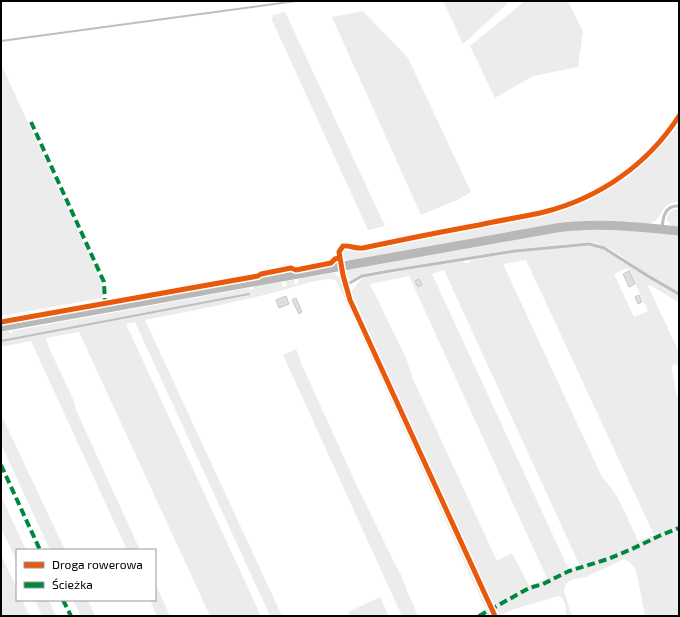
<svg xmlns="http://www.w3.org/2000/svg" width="680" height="617" font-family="'Exo 2',sans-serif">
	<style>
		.green { fill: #ececec; fill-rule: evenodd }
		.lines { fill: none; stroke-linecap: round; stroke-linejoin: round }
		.stream { stroke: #bfbfbf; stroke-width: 2 }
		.building { fill: #dfdfdf; stroke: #c7c7c7 }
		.service { stroke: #bebebe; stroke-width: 3 }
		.minor { stroke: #bebebe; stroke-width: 6 }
		.secondary { stroke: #b8b8b8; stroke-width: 9 }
		.quiet { stroke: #00873e; stroke-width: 4; stroke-dasharray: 8 4; stroke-linecap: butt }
		.cycleway-casing { stroke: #fff; stroke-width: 8 }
		.cycleway { stroke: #e8590c; stroke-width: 5 }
	</style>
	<rect width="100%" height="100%" fill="#fff"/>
	<g class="green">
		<polygon points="443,1 510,1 463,44"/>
		<polygon points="525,1 568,1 583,32 578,67 533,76 495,98 470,46"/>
		<polygon points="363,11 408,58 471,192 459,199 421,215 332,17"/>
		<polygon points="285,12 385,226 368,230 272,20 273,15"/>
		<polygon points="1,64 102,283 102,298 1,316"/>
		<path d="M679 119V202C658 201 666 220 648 224L598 221 566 222 349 260 344 259 341 255 343 251 349 249 358 250C400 242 441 234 483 226 510 220 537 216 564 208 612 193 651 160 679 119Z"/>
		<polygon points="674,209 679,209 679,228 672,226 667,220 668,214"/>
		<path d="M605 228 679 235V292C667 286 655 279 644 272 627 261 610 245 590 242L517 249 366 273 358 276 351 280 346 276 348 269 549 232Z"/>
		<path d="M589 246 601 248 621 260 622 262 626 264 627 263 679 295V303L650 285 648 286 679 352V370L676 363 671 367C675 378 674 389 679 401V616H645C643 605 641 595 639 585 637 574 636 564 624 559L586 577 574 579 568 582 565 586 564 591 572 616H566C566 608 566 600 559 596L517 608 498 616 351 292 362 278 461 261C469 263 465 265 472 260 510 253 549 246 589 246ZM526 260 654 535 638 541C628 520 619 494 602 477L503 264ZM628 268 648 311 634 317 614 274ZM444 270 580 566 569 570 432 274ZM409 276 547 578 529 586 512 553 497 561 413 379 406 358 370 284Z"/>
		<path d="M333 273 336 274 338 277H340L351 304 493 616H475L486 610 336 280C326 277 307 283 297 286 247 301 196 310 145 320L282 616H270L135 322 126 324 261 616H210L79 332 46 338 50 350 74 401 76 410 140 550H127L31 341 1 347V332L8 331 9 333H12V331L249 288 250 290 253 289V287L281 282 283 287 287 286 286 281 294 280 295 284H298V279Z"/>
		<polygon points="296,349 302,365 356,484 396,566 401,575 406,588 418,616 402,616 283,355"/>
		<polygon points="1,414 7,427 65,550 50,550 1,444"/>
		<polygon points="1,496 26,550 17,550 17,562 1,528"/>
		<polygon points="1,554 17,589 17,600 22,600 30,616 1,616"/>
		<polygon points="155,583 170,616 157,616 150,600 155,600"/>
		<polygon points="380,597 389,616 350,616 348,612"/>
		<polygon points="35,600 49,600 56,616 42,616"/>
		<polygon points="73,600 88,600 95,616 81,616"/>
	</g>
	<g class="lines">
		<g class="stream">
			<polyline points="1,41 296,1"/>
			<polyline points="1,341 249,294"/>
		</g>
	</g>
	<g class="building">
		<polygon points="629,271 635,284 629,287 623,274"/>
		<polygon points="419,279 422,285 418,287 415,281"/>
		<polygon points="639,295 642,302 638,304 635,297"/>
		<polygon points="286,296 289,304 279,308 276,300"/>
		<polygon points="296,298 302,312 299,314 292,300"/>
	</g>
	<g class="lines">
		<g class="service">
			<path d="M679 116C648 164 600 198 544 212 523 217 501 220 479 225 440 232 401 240 363 248 356 249 349 245 343 246L339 252 346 285 362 276 390 271 515 251 589 244 604 248 648 276 679 294"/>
			<path d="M662 228C663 217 665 205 679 206"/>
		</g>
		<polyline class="minor" points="346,285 350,300 495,616"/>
		<path class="secondary" d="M1 327 556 228C597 222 638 227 679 231"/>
		<g class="quiet">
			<polyline points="31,122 104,282 105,306"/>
			<polyline points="1,465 40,550"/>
			<polyline points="63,600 71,616"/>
			<polyline points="479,616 529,588 543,584 569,571 608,559 632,549 659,536 679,528"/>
		</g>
		<g class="cycleway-casing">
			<g id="cycleway">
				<polyline points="1,322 258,276 261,274 291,268 296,270 331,263 335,259 339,258"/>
				<path d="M495 616 350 300 343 275 339 252 343 246C349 245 356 249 363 248 401 240 440 232 479 225 501 220 523 217 544 212 600 198 648 164 679 116"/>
			</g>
		</g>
		<use href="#cycleway" class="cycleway"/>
	</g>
	<rect width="680" height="617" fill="none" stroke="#000000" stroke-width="4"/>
	<rect x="16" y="549" width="140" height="52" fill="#ffffff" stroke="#999999"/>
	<rect x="24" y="562" width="20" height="6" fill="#e8590c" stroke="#999999"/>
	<text x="52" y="569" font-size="12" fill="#000000">Droga rowerowa</text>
	<rect x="24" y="582" width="20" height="6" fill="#00873e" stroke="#999999"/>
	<text x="52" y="589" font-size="12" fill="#000000">Ścieżka</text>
</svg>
